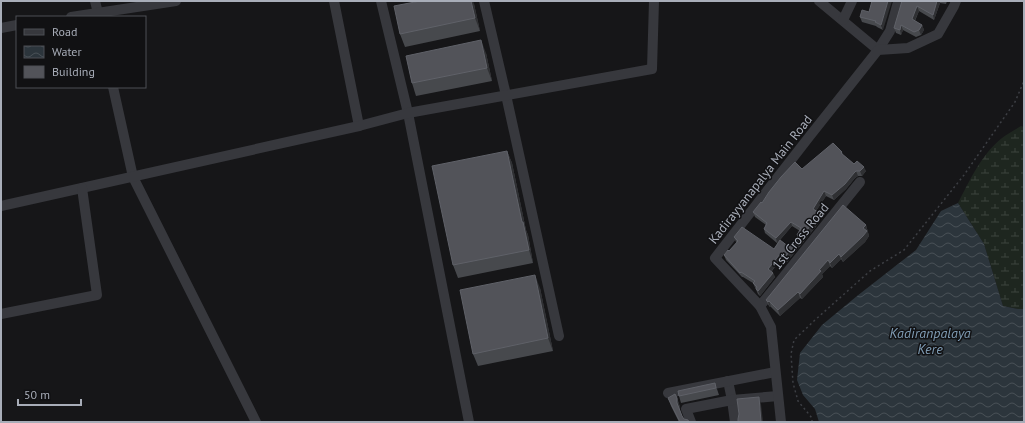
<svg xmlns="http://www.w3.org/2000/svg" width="1025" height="423" font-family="'PT Sans',sans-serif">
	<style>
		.wetland { fill: url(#wetland-marsh) }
		.water { fill: url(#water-waves) }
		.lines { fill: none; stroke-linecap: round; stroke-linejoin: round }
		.path { stroke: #3d3f44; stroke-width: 1.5; stroke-dasharray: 2 3; stroke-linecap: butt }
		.minor { stroke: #37383d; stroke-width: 10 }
		.wall { fill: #47494d; fill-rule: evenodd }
		.shaded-wall { fill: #2f3033 }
		.building { fill: #525359; stroke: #5f6168 }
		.labels { text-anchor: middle; stroke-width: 3; stroke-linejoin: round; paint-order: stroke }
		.street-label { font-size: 13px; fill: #a8adb8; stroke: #111113 }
		.water-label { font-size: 14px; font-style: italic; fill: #7f9bb3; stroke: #111113 }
	</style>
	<defs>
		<pattern id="wetland-marsh" width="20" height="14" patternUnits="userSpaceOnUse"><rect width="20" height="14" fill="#1e261f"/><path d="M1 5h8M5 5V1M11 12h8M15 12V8" fill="none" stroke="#3c433d"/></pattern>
		<pattern id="water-waves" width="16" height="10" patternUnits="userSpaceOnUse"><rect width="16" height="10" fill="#2c353c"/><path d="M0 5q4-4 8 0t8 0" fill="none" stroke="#485056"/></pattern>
	</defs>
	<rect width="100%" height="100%" fill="#161618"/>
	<path class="wetland" d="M1021 126 1024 127V309H1018L1003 306 984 244 958 203C970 180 981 155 1002 138 1008 133 1015 130 1021 126Z"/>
	<polygon class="water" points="958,203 984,244 1003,306 1018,309 1024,309 1024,422 819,422 815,409 803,395 797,380 800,353 822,325 857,296 916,250 941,211"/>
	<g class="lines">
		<polyline class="path" points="812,422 812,418 798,401 793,383 791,354 794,340 815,320 870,271 904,250 964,175 1015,102 1024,81"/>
		<g class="minor">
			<polyline points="95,1 99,17"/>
			<polyline points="334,1 359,126"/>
			<polyline points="381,1 408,113 469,422"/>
			<polyline points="484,1 506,95 559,336"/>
			<polyline points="819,1 878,50 890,31 898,2"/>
			<polyline points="71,17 176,1"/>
			<polyline points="843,20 852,1"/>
			<polyline points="1,28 17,25"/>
			<polyline points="113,87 133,177 256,422"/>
			<polyline points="1,206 359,126 408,113 652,69 654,1"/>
			<polyline points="760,306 860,182"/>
			<polyline points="1,314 97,295 82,188"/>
			<polyline points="728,381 732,400 735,422"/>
			<polyline points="668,393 775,372"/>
			<polyline points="691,422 686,409 732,400 778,396"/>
			<polyline points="781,422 771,327 760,306 715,258 809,137 878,50 908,48 938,34 954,6 956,1"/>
		</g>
	</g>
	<g class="wall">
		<polygon points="872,1 883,30 877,27 876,26 862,22 860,17 869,12"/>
		<polygon points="902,1 947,1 946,4 940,3 934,20 919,11 915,21 922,25 924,30 921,35 916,37 903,30 901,35 896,33 894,28"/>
		<polygon points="474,4 480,31 405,47 400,34"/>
		<polygon points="486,53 492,81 416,96 412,83"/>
		<polygon points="507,151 512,163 526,230 528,235 533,263 458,278 453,265"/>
		<path d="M842 152 843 155 854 164 866 171 862 176H858L855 178 846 189 834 200 826 196 816 211 818 212 819 217 817 221 818 224 787 262 781 258 772 271 775 277 760 296 758 294 753 283 743 277H742L726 260 724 255 729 251 737 243 736 242 734 237 774 249 780 240 777 243 765 233 764 229 766 225 755 217 753 212 762 203 802 169ZM792 226 800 231 797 235V237L789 247 780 240Z"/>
		<polygon points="866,225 869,236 865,242 843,262 841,259 832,268 830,266 822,274 823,277 802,299 800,298 780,316 771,307 770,307 769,306 766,300"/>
		<polygon points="540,288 553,351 478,366 473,354"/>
		<polygon points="715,383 719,395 681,403 679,396"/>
		<polygon points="668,398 677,398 680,407 680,411 682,416 684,419 689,422 679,422 671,406"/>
	</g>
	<g class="shaded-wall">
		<polygon points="471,1 473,1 474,4 480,31 475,18"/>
		<polygon points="888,1 892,1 883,30 881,25"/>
		<polygon points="937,1 940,1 940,3 934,20 933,15"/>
		<polygon points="917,6 919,11 913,24 912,19"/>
		<polygon points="901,25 903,30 901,35 900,30"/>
		<polygon points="922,25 924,30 921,35 919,30"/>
		<polygon points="481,40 486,53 492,81 487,68"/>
		<polygon points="507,151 512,163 526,230 528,235 533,263 529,250 522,222"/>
		<polygon points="864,167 866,171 862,176 860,171"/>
		<polygon points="856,171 858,176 855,178 846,189 834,200 832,195"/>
		<polygon points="824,191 826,196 814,214 813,209"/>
		<polygon points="818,212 819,217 817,221 818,224 787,262 785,257"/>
		<polygon points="791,222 792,226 777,243 776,238"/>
		<polygon points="866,225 869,236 865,242 843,262 841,257"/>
		<polygon points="780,254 781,258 770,273 768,269"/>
		<polygon points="839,254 841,259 832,268 830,263"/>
		<polygon points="828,260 830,266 822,274 823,277 802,299 800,294 819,270"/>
		<polygon points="773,273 775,277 760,296 758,291"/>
		<polygon points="535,275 540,288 553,351 548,338"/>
		<polygon points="798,292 800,298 780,316 778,310"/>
		<polygon points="769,301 771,307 770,307 768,302"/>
		<polygon points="759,397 761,404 763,422 761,422"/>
		<polygon points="677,398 680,407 680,411 677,403"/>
	</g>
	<g class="building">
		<polygon points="420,1 471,1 475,18 400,34 394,6"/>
		<polygon points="872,1 888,1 881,25 875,22 876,21 860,17 862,10 869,12"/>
		<polygon points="902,1 937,1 933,15 917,6 912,19 922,25 919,30 914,32 901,25 900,30 894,28"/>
		<polygon points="481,40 487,68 412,83 406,56"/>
		<polygon points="833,143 842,152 841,153 854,164 857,161 864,167 860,171 856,171 854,173 845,184 832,195 824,191 813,209 818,212 814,218 816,219 785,257 780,254 768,269 773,273 758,291 756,289 757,287 753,283 755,281 741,272 740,273 724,255 728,250 729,251 738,241 734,237 742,227 774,249 780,240 789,247 798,236 797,235 801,228 791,222 776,238 764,229 767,223 753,212 761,202 762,203 769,192 781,177 795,162 802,169"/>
		<polygon points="507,151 522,222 523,222 529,250 453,265 432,166"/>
		<polygon points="843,205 866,225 863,228 867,231 863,236 841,257 839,254 830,263 828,260 819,270 821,271 800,294 798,292 778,310 769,301 768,302 766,300"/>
		<polygon points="535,275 548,338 473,354 460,290"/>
		<polygon points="715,383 716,388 679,396 678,391"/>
		<polygon points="675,394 677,398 677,403 682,416 684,419 688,420 689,422 680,422 668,398"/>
		<polygon points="759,397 761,422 738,422 738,419 739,414 737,399"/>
	</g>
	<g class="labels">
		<g class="street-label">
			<text transform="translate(760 179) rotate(-52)" y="5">Kadirayyanapalya Main Road</text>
			<text transform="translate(800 236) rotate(-51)" y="5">1st Cross Road</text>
		</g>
		<g class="water-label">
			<text x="930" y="338">Kadiranpalaya<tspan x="930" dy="16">Kere</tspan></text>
		</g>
	</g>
	<rect width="1025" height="423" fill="none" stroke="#a8adb8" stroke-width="4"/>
	<rect x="16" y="16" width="130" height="72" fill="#111113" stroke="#4d4f55"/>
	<rect x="24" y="29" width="20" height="6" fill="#37383d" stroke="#4d4f55"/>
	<text x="52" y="36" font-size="12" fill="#a8adb8">Road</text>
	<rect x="24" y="46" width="20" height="12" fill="url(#water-waves)" stroke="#4d4f55"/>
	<text x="52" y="56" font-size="12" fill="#a8adb8">Water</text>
	<rect x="24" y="66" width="20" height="12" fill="#525359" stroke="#4d4f55"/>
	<text x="52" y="76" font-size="12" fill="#a8adb8">Building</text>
	<path d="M18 399v6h63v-6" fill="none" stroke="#a8adb8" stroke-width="2"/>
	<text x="24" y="399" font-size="12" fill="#a8adb8" stroke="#111113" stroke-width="3" paint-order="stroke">50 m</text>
</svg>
